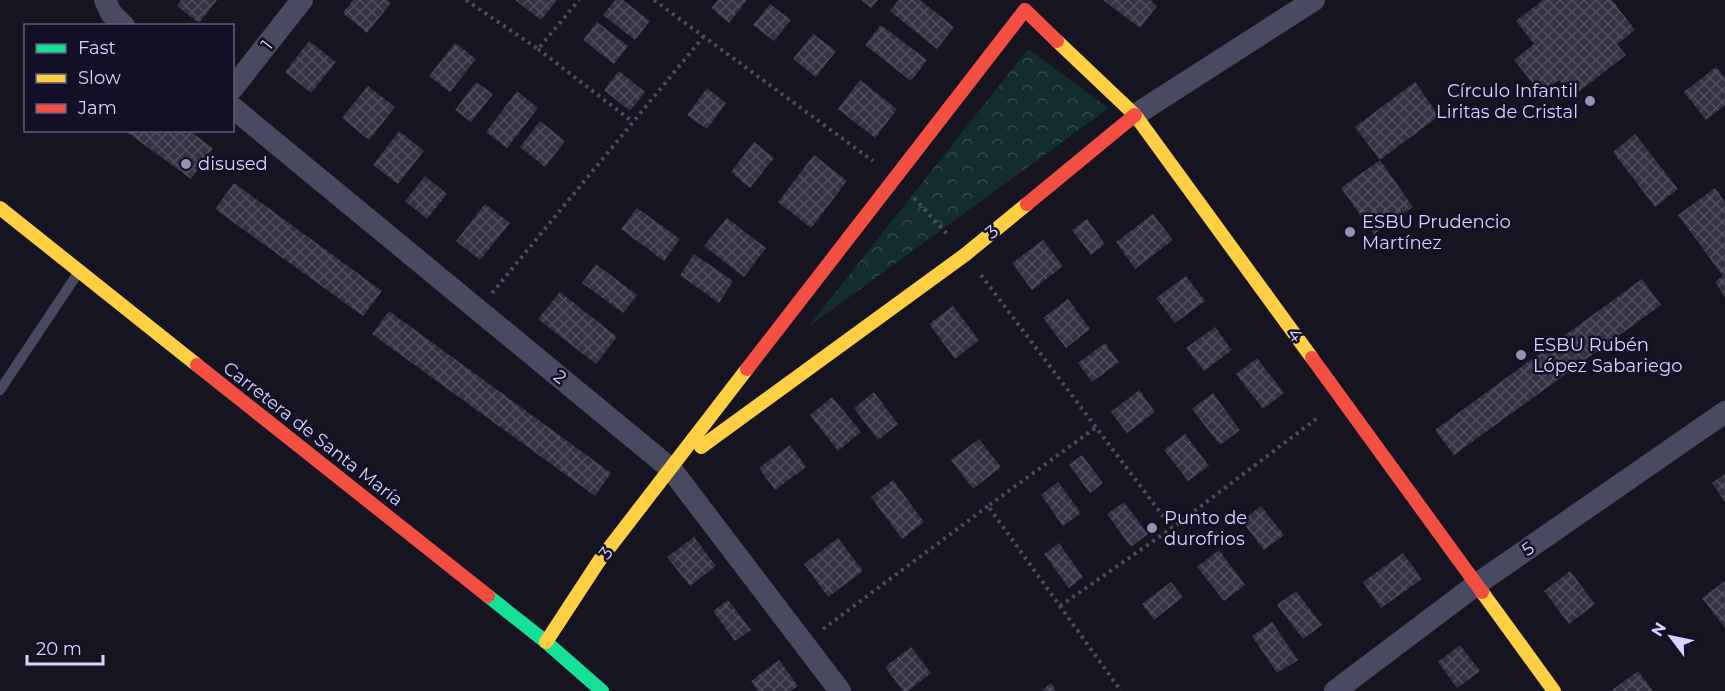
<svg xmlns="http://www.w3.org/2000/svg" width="1725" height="691" font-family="Montserrat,sans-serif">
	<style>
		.park { fill: url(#park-crowns) }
		.building { fill: url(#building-cross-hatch) }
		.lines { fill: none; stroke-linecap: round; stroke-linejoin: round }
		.path { stroke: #44505f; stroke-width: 4; stroke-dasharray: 3 4.5; stroke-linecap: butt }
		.lane { stroke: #4a4962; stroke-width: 10 }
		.street { stroke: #4a4962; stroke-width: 22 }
		.fast { stroke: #16e098; stroke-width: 14 }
		.slow { stroke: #ffcf43; stroke-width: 14 }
		.jam { stroke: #f24e42; stroke-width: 14 }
		.poi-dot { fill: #9591b1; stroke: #130f26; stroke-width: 2 }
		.labels { text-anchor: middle; stroke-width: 5; stroke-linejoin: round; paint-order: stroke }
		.street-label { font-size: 18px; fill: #d9d4ff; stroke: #130f26 }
		.poi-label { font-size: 18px; fill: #d9d4ff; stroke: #130f26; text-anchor: start }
	</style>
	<defs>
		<pattern id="park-crowns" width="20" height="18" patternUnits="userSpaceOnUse" patternTransform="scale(1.5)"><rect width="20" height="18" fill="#132c2d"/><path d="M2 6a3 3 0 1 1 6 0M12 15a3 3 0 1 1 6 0" fill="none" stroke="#354a4c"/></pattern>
		<pattern id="building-cross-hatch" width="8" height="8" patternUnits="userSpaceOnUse" patternTransform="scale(1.5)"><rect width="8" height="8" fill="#343243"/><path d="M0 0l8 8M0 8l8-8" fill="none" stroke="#514f5f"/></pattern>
	</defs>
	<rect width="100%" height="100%" fill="#161421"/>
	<polygon class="park" points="1028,49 1109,108 808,327"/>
	<g class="building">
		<polygon points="181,0 217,0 199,23 177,6"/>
		<polygon points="353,0 387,0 391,3 367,33 343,13"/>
		<polygon points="515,0 557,0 541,20"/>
		<polygon points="615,0 623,0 650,21 635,40 603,15"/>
		<polygon points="718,0 747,0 729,23 711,8"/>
		<polygon points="861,0 878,0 871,8"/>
		<polygon points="899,0 920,0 954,27 937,49 890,11"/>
		<polygon points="1103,0 1150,0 1157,6 1140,28"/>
		<polygon points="1543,0 1612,0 1635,30 1617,44 1626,55 1572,97 1559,80 1541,94 1514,60 1534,44 1516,21"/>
		<polygon points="770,4 791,20 774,41 753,25"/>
		<polygon points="597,22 628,46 614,64 583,40"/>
		<polygon points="881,25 927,60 911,81 865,45"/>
		<polygon points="813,34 836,51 816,77 793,59"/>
		<polygon points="309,41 336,62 311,93 285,72"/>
		<polygon points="455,43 476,59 450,92 429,76"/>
		<polygon points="1716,67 1725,78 1725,105 1706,120 1684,92"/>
		<polygon points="619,71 645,92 630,111 604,90"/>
		<polygon points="860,80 897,109 875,138 838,109"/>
		<polygon points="476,82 493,94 471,122 455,110"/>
		<polygon points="1415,82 1439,116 1380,160 1355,127"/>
		<polygon points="368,86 395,107 369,140 342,118"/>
		<polygon points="707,88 726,103 707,129 687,115"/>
		<polygon points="517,91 538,108 507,148 486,132"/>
		<polygon points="540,121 565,141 545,167 520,147"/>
		<polygon points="124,130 188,130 213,148 191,179"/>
		<polygon points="399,131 424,151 398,184 373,165"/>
		<polygon points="1635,134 1678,189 1655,207 1613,152"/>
		<polygon points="754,142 774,158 750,188 731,172"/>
		<polygon points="814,155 847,181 811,228 778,202"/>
		<polygon points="1380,160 1413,207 1374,234 1341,188"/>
		<polygon points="425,176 447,194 427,219 405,201"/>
		<polygon points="234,183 382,291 363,316 215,209"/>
		<polygon points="1715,188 1725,202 1725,297 1715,282 1723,276 1678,215"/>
		<polygon points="485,204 510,223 480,260 456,241"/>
		<polygon points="637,208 680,239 664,261 621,229"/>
		<polygon points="1153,214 1173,240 1135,269 1116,242"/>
		<polygon points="727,218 766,248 744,277 704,246"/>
		<polygon points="1087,219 1105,244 1091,255 1072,230"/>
		<polygon points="1043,240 1063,266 1032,290 1012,263"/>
		<polygon points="694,254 733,281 719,303 680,275"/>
		<polygon points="596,264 637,295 623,313 582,283"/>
		<polygon points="1186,276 1205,301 1175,323 1156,298"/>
		<polygon points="1642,279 1661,305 1454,455 1435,430"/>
		<polygon points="560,292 617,337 596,364 538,319"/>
		<polygon points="1068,299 1090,329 1066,348 1043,318"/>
		<polygon points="953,306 979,340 955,359 929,324"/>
		<polygon points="389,311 611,473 595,496 372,334"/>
		<polygon points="1215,327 1232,350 1204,371 1186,348"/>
		<polygon points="1105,343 1119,362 1092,382 1078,363"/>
		<polygon points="1257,358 1284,393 1263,409 1236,374"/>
		<polygon points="1139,390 1155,412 1127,433 1111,412"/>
		<polygon points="874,392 898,424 878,440 854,408"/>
		<polygon points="1213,393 1240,430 1220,445 1192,409"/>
		<polygon points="832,397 861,432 838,451 810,415"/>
		<polygon points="1185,434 1209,466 1188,481 1164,450"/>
		<polygon points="979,439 1001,467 973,489 951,460"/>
		<polygon points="790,445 806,467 775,490 759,468"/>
		<polygon points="1082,455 1103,483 1090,493 1069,465"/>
		<polygon points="1725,474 1725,502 1712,483"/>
		<polygon points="893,480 924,522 902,539 871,497"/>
		<polygon points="1058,482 1081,513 1063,526 1041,495"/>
		<polygon points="1124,502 1148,534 1131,547 1107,514"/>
		<polygon points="1261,506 1284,535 1264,550 1242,521"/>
		<polygon points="694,537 716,566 690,586 667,557"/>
		<polygon points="838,538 863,571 828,597 804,564"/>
		<polygon points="1059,543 1083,577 1069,588 1044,554"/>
		<polygon points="1219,550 1245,585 1224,601 1197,567"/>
		<polygon points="1403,553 1422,579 1381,608 1363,582"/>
		<polygon points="1570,571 1595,604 1569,624 1544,591"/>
		<polygon points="1725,581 1725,628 1702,598"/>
		<polygon points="1171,582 1183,597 1154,620 1142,604"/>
		<polygon points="1296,591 1322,625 1303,639 1277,605"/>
		<polygon points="728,600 751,630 735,641 713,611"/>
		<polygon points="1272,622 1298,660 1277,673 1252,636"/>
		<polygon points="1460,645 1480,671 1457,688 1438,662"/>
		<polygon points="911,647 931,673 908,691 903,691 885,667"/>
		<polygon points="779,660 798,686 791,691 758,691 751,681"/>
		<polygon points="1638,671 1653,691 1611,691"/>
		<polygon points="1051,683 1056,691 1041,691"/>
	</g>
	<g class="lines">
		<g class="path">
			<polyline points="466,0 538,49 579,0"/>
			<polyline points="654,0 873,161"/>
			<polyline points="538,49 633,122"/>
			<polyline points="914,198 948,235"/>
			<polyline points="981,275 1172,528 1320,416"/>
			<polyline points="492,293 704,36"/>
			<polyline points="1095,428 988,506 1121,691"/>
			<polyline points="1060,606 1172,528"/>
			<polyline points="823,629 988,506"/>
		</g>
		<polyline class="lane" points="0,390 78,273"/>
		<g class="street">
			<polyline points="105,0 111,13 124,26"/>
			<polyline points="232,89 302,0"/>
			<polyline points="232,107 671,469 840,691"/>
			<polyline points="1135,115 1314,0"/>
			<polyline points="1335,691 1477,584 1725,412"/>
		</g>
		<polyline class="fast" points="488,596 546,642 602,691"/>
		<g class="slow">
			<polyline points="1057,41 1135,115 1312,358"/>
			<polyline points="0,208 197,365"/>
			<polyline points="701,447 966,254 1027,204"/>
			<polyline points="1482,592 1554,691"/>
			<polyline points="546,642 599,561 747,369"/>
		</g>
		<g class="jam">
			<polyline points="1027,204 1135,115"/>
			<polyline points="1312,358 1482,592"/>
			<polyline points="197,365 488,596"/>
			<polyline points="747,369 1025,10 1057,41"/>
		</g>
	</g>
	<g class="poi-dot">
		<circle cx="1590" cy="101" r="6"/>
		<circle cx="186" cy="164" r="6"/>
		<circle cx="1350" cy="232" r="6"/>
		<circle cx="1521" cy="355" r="6"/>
		<circle cx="1152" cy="528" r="6"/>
	</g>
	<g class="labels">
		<g class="street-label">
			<text transform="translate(267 45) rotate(-52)" y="6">1</text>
			<text transform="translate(992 232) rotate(-39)" y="6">3</text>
			<text transform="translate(1295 335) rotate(54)" y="6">4</text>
			<text transform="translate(560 377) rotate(39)" y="6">2</text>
			<text transform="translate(313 434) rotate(38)" y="6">Carretera de Santa María</text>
			<text transform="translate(1528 549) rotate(-35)" y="6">5</text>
			<text transform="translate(606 553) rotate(-53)" y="6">3</text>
		</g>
		<g class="poi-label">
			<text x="1578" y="97" text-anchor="end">Círculo Infantil<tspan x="1578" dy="21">Liritas de Cristal</tspan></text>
			<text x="198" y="170">disused</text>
			<text x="1362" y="228">ESBU Prudencio<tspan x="1362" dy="21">Martínez</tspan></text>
			<text x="1533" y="351">ESBU Rubén<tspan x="1533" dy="21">López Sabariego</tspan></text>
			<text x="1164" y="524">Punto de<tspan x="1164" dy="21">durofrios</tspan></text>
		</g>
	</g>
	<rect x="24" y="24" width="210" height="108" fill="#130f26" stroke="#625e7d" stroke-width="1.5"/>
	<rect x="36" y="44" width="30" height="9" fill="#16e098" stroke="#625e7d" stroke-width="1.5"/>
	<text x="78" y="54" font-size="18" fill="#d9d4ff">Fast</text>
	<rect x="36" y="74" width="30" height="9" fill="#ffcf43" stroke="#625e7d" stroke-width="1.5"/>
	<text x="78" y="84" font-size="18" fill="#d9d4ff">Slow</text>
	<rect x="36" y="104" width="30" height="9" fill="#f24e42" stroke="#625e7d" stroke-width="1.5"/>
	<text x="78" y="114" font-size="18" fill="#d9d4ff">Jam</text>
	<g transform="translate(1671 637) rotate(302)" stroke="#130f26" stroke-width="4.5" paint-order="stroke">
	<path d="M0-4.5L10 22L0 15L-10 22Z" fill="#d9d4ff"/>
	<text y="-9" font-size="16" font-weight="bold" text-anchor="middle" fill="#d9d4ff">N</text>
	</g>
	<path d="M27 655v9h76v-9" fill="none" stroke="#d9d4ff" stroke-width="3"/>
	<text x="36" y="655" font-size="18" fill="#d9d4ff" stroke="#130f26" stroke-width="4.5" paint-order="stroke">20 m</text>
</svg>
